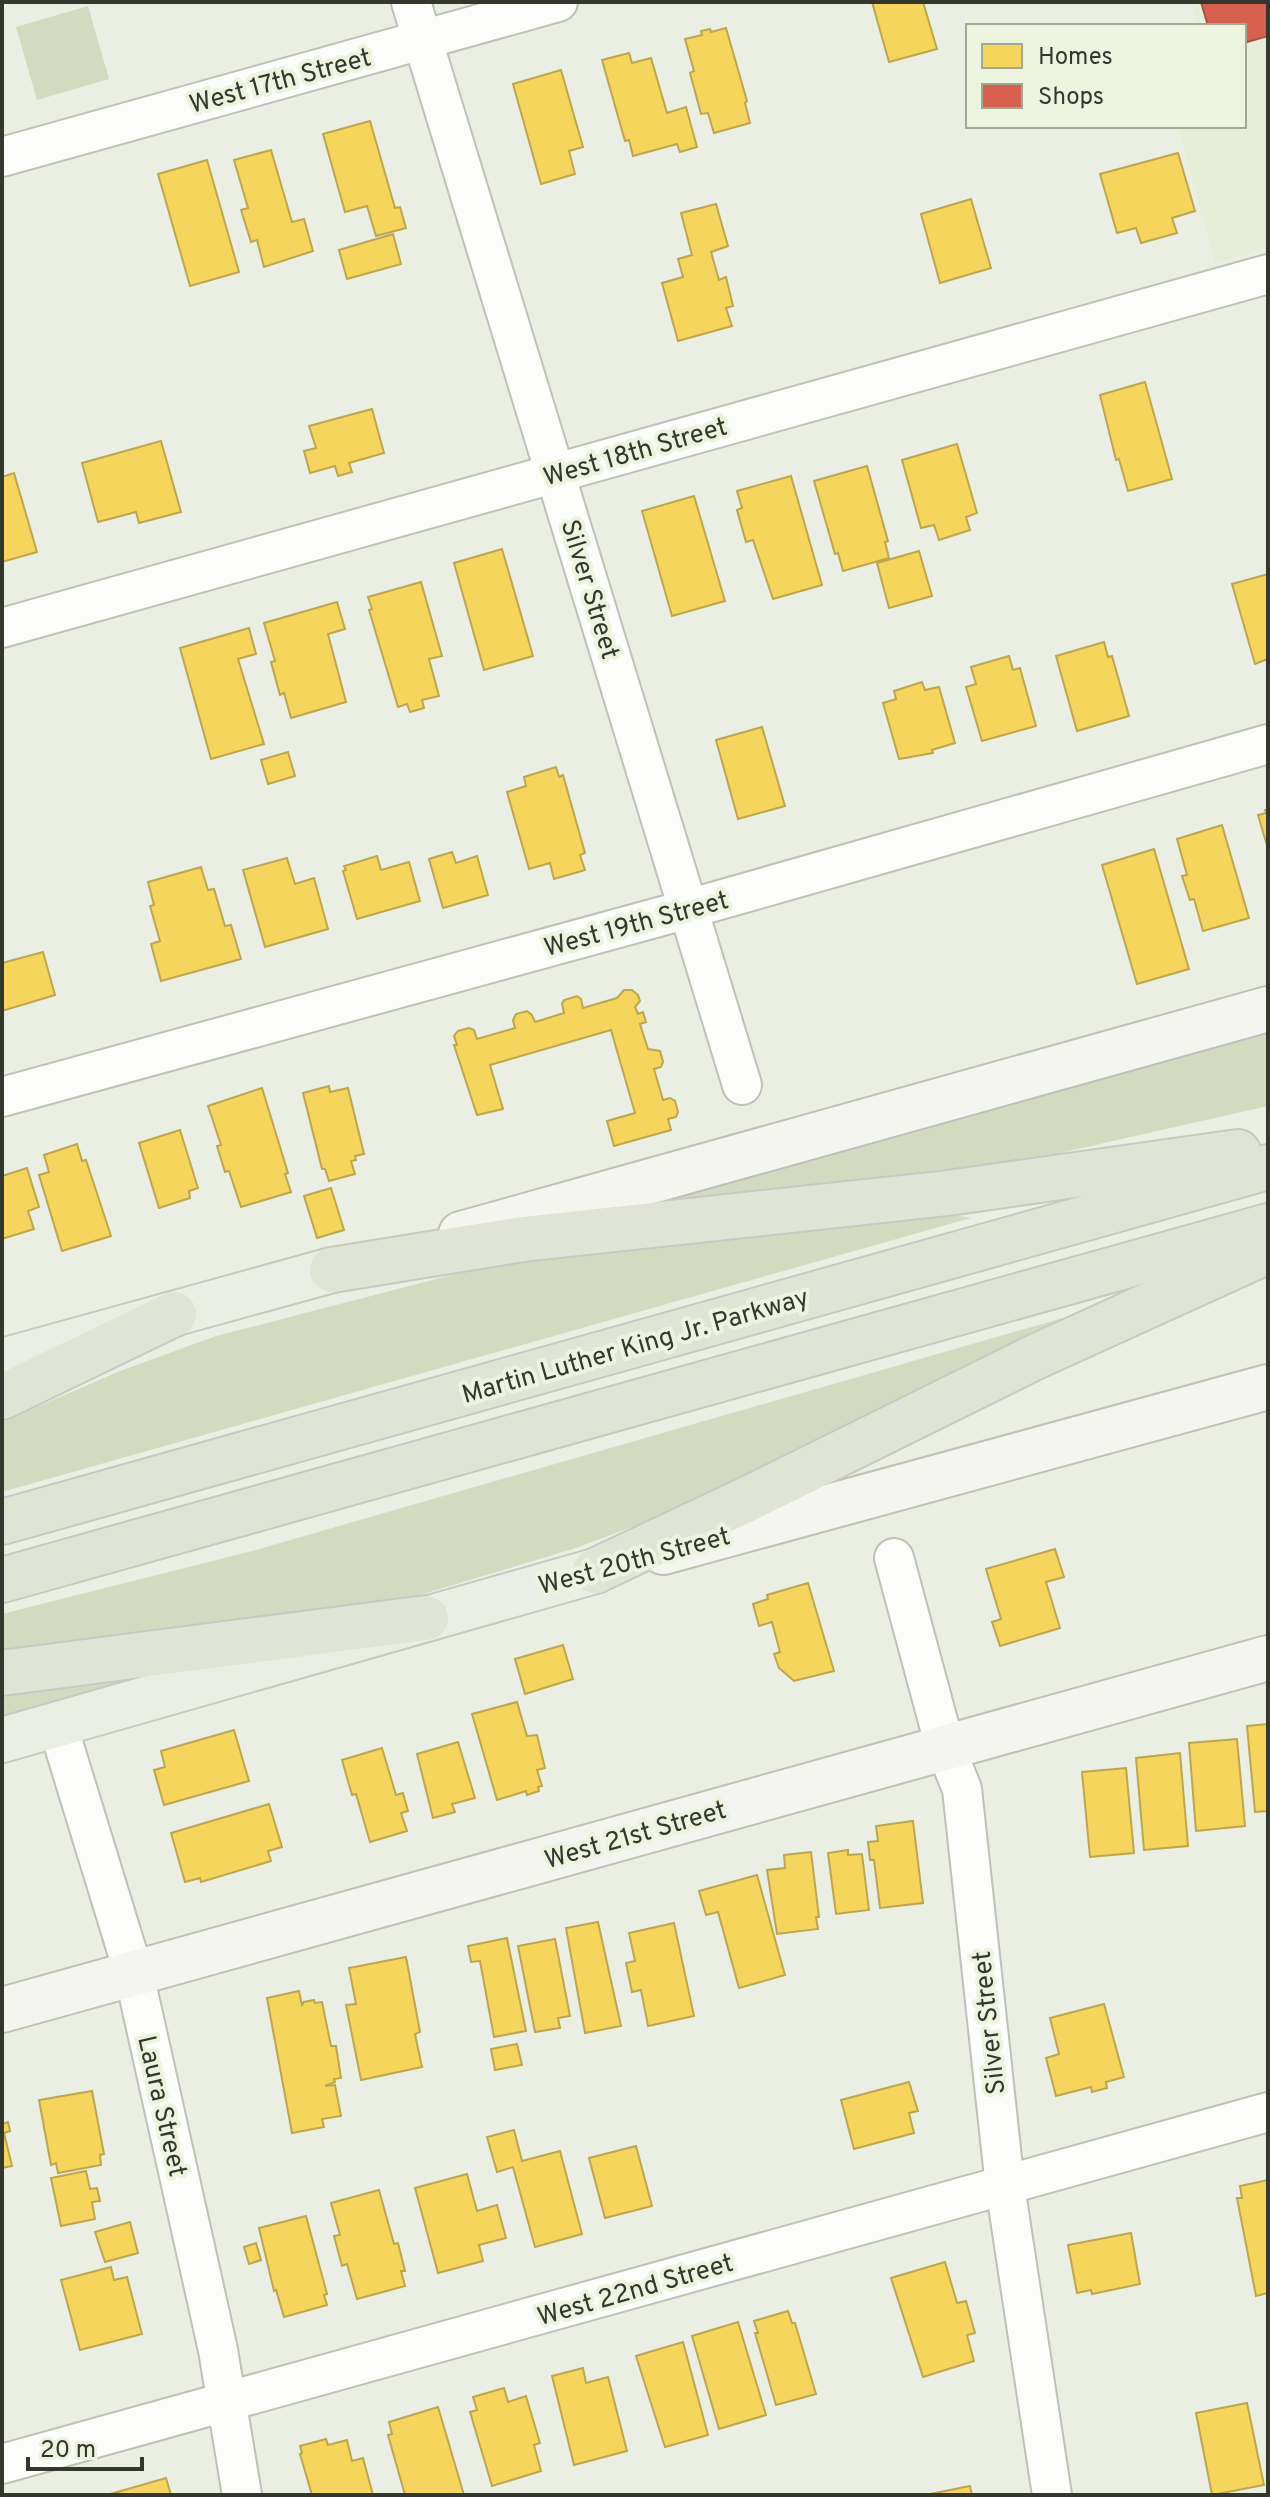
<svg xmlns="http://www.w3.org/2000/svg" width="1270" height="2497" font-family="Overpass,sans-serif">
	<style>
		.built { fill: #e7eed8 }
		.green { fill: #d2dbc0 }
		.homes { fill: #f6d55c; stroke: #bca64e; stroke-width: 2 }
		.shops { fill: #d6604d; stroke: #a55444; stroke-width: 2 }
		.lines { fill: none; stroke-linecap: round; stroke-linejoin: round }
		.street-casing { stroke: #bec1b8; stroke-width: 42 }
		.secondary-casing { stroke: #bec1b8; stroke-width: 48 }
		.primary-casing { stroke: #c7cac3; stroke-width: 48 }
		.highway-casing { stroke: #c7cac3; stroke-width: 48 }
		.street { stroke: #fcfdfb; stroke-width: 38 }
		.secondary { stroke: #f4f5f0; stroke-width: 44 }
		.primary { stroke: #ebeee4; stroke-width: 44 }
		.highway { stroke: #e0e4d5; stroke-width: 44 }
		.labels { text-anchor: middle; stroke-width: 8; stroke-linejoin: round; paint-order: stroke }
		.street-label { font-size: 26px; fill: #34372e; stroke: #ecf4de }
	</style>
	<rect width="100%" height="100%" fill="#ebefe3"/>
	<polygon class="built" points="1191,2 1268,2 1268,248 1215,264 1178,126 1244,126 1244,26 1197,26"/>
	<g class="green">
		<polygon points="88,6 109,79 37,100 16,27"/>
		<polygon points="1268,1025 1268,1106 1025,1161 827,1188 605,1207"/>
		<polygon points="954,1215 971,1218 2,1492 2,1422 120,1371 216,1336 467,1271 559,1254"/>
		<polygon points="1087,1311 718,1495 573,1549 383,1606 2,1662 2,1614 252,1551"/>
		<polygon points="245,1664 2,1727 2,1696 111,1683 125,1675"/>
	</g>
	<g class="homes">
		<polygon points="872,2 923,2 937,49 889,62"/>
		<polygon points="726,28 747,101 745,103 750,123 714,133 708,113 701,114 690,73 694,71 685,39 702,35 701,31 710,29 711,32"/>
		<polygon points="629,53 632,63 651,58 667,113 686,107 697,147 680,152 677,144 633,156 629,140 625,141 602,60"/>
		<polygon points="561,70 583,147 569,151 575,174 541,184 513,84"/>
		<polygon points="370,121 395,208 400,207 406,228 376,236 367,206 345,212 323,134"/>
		<polygon points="271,150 292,222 304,219 313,251 264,267 257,240 251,242 241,210 248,208 234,160"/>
		<polygon points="1178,153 1195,211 1172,218 1177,233 1141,243 1136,228 1117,233 1100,174"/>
		<polygon points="207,160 239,272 190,286 158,174"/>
		<polygon points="971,199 991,268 940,283 921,214"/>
		<polygon points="716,204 728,246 711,252 719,280 726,277 733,306 726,308 732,326 678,341 662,283 683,277 678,259 692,255 681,213"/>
		<polygon points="393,234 401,264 347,279 339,250"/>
		<polygon points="1145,382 1172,479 1128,491 1119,459 1116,460 1100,395"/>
		<polygon points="372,409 384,453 349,463 352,472 338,476 335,466 310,473 304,451 316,448 309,426"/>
		<polygon points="161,441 181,512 139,523 136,512 98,522 82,463"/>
		<polygon points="957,444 977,513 966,517 970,530 939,540 934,525 921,528 902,460"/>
		<polygon points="867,466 888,541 885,542 889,558 843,571 838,553 835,554 814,481"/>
		<polygon points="14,473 37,552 2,562 2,477"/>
		<polygon points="791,476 822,585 773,599 753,540 746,542 737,510 742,508 737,491"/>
		<polygon points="694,496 725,601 672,616 642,511"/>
		<polygon points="502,549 533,656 484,670 454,563"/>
		<polygon points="919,551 932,596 889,608 877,563"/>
		<polygon points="1268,574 1268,659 1255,664 1232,584"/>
		<polygon points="421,582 442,656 429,659 439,696 422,700 424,708 410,712 407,704 398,707 369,610 372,609 368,597"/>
		<polygon points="337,602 345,629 328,634 346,702 291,718 284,693 280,695 271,662 275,661 264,623"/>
		<polygon points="249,628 256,654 238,659 264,744 211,759 180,648"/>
		<polygon points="1104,642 1108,657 1112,656 1129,716 1077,731 1056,656"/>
		<polygon points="1009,656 1013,670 1020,668 1036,726 982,741 966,687 976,684 971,667"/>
		<polygon points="922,682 925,690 939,687 955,743 932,750 933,753 899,759 883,703 896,699 894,691"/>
		<polygon points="762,727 785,806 738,819 716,740"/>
		<polygon points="288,752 295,776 268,784 261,760"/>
		<polygon points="556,767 559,777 563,775 585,853 580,855 585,870 554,879 550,863 529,869 507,792 526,786 524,777"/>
		<polygon points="1268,809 1268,849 1258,815 1266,813 1265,810"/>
		<polygon points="1222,825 1249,918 1203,931 1194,899 1190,900 1182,876 1187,875 1177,839"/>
		<polygon points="1154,849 1189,969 1137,984 1102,865"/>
		<polygon points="452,852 456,863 477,856 488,895 443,908 429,859"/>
		<polygon points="377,856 381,870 409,862 420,901 357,919 343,871 346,870 344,866"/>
		<polygon points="287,858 295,884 314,878 328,929 265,947 243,870"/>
		<polygon points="201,867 208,890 214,889 225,926 231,925 241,959 161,981 151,944 160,941 150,906 154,905 148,882"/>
		<polygon points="43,952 55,995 2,1011 2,963"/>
		<polygon points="624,990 632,990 638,995 640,1001 635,1007 638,1014 643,1012 646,1022 640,1024 648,1049 660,1051 663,1062 661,1067 654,1069 663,1100 670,1098 675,1101 678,1112 676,1117 668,1119 671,1130 614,1146 607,1121 635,1113 611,1030 490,1065 503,1109 477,1115 454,1045 457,1045 454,1036 458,1031 469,1028 474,1030 477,1039 515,1028 513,1020 516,1014 527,1011 532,1015 535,1022 564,1013 562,1004 564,1000 577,996 581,999 583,1008 617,998"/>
		<polygon points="329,1086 330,1092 348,1088 364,1154 355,1156 356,1160 351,1161 355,1174 329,1181 325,1169 322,1169 303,1093"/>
		<polygon points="262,1088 288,1173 285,1174 291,1192 241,1207 229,1171 225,1172 217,1146 221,1145 208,1106"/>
		<polygon points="180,1130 198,1188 189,1191 190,1198 159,1208 139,1143"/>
		<polygon points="77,1144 82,1161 86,1160 111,1236 62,1251 39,1175 49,1172 44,1155"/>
		<polygon points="27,1168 39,1207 28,1211 34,1229 2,1239 2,1176"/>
		<polygon points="331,1188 344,1230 317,1238 304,1196"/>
		<polygon points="1055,1549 1064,1577 1046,1582 1060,1628 1000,1646 992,1622 1001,1619 986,1569"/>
		<polygon points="808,1583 834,1671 794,1681 779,1668 774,1654 780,1652 772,1622 759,1626 753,1604 768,1599 767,1595"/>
		<polygon points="563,1645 573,1679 525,1694 515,1659"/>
		<polygon points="517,1702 527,1736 537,1735 545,1768 537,1770 542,1786 538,1787 539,1791 527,1795 526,1791 497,1800 472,1714"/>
		<polygon points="1268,1724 1268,1811 1255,1812 1247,1726"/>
		<polygon points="234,1730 249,1781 164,1805 154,1770 165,1767 161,1751"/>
		<polygon points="1237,1739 1245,1826 1196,1831 1189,1743"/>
		<polygon points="458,1742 475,1798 452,1804 455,1812 433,1818 417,1754"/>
		<polygon points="382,1748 396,1795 403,1793 408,1811 401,1813 407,1831 370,1842 356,1794 352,1795 342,1760"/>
		<polygon points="1180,1753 1188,1846 1144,1850 1136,1758"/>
		<polygon points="1126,1768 1134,1853 1090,1857 1082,1772"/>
		<polygon points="269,1804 282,1847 268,1851 271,1861 201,1882 200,1878 185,1882 171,1833"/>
		<polygon points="913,1821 923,1903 880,1908 874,1860 870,1860 868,1842 878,1841 876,1826"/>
		<polygon points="848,1850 848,1855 862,1854 869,1910 836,1914 828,1853"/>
		<polygon points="811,1852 819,1917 816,1917 818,1929 777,1934 767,1870 785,1868 784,1855"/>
		<polygon points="757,1875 785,1975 739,1988 718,1912 706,1915 699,1891"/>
		<polygon points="598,1922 621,2026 585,2033 566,1928"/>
		<polygon points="674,1923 694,2016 648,2026 641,1990 632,1992 626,1963 635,1961 629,1933"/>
		<polygon points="507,1938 526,2031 494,2037 480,1961 471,1962 468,1946"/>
		<polygon points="555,1939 570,2016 558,2018 560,2028 535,2032 518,1946"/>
		<polygon points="406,1957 420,2032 415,2034 422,2067 361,2080 346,2005 356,2004 349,1968"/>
		<polygon points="299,1991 302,2005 304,2002 314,2000 315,2003 322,2002 331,2046 336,2046 341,2078 334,2079 335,2082 325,2086 335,2085 341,2116 322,2119 324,2127 292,2133 267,1998"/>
		<polygon points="1104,2004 1124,2077 1106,2082 1107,2088 1092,2092 1091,2087 1056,2096 1046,2058 1059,2054 1050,2018"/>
		<polygon points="517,2044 522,2065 495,2070 491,2049"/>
		<polygon points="909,2082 918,2111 909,2113 914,2133 854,2149 841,2100"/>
		<polygon points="92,2091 104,2154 100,2155 101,2165 58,2173 56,2163 51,2165 39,2100"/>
		<polygon points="8,2122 10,2131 4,2133 12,2166 2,2168 2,2124"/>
		<polygon points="514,2130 522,2161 560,2151 582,2234 535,2247 513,2167 497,2172 487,2137"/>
		<polygon points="636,2146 652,2206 605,2218 589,2158"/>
		<polygon points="86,2171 90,2189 97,2188 100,2201 92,2202 95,2219 61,2226 51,2178"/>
		<polygon points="467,2174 477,2211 497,2205 506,2238 479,2245 483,2261 438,2273 415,2188"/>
		<polygon points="1268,2180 1268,2293 1256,2296 1237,2198 1242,2198 1240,2186"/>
		<polygon points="379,2190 394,2244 398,2243 405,2271 401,2271 405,2286 357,2299 347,2264 342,2266 334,2236 340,2235 331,2203"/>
		<polygon points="306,2216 327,2294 324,2295 327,2305 284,2317 276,2290 274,2291 259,2228"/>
		<polygon points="130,2222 138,2253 105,2262 95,2232"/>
		<polygon points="1131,2233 1140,2284 1092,2294 1091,2290 1077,2293 1068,2245"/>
		<polygon points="256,2243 261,2260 249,2264 244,2247"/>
		<polygon points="945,2262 957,2303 966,2301 975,2333 967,2335 974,2361 923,2377 891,2278"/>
		<polygon points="111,2267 114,2280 127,2277 142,2334 80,2350 61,2280"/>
		<polygon points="788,2311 792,2323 795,2323 816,2394 776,2405 755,2333 758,2333 754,2321"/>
		<polygon points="738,2322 766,2415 719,2429 692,2336"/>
		<polygon points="683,2342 708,2435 665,2447 636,2356"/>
		<polygon points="583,2368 586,2383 608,2377 627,2451 574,2465 552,2376"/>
		<polygon points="504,2388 508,2402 526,2396 540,2443 534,2445 541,2471 492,2486 470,2412 477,2410 473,2397"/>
		<polygon points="1247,2403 1264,2485 1212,2495 1196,2413"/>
		<polygon points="438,2407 464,2495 405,2495 388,2435 392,2434 389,2422"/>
		<polygon points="326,2439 328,2445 347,2440 352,2461 363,2458 373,2495 312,2495 300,2454 302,2453 300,2446"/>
		<polygon points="166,2478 171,2495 107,2495"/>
		<polygon points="970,2486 972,2495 925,2495"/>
	</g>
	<polygon class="shops" points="1201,2 1268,2 1268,36 1244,43 1244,26 1208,26"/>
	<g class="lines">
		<g class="street-casing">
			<g id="street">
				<polyline points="411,2 742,1085"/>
				<polyline points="2,157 558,2"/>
				<polyline points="2,628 1268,274"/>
				<polyline points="2,1097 688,909 1268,744"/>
				<polyline points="894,1558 945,1747 962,1789 1005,2186 1052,2495"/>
				<polyline points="57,1723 134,1974 218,2350 242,2495"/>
				<polyline points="2,2464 1268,2112"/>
			</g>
		</g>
		<g class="secondary-casing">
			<g id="secondary">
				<polyline points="461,1234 1268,1009"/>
				<polyline points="663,1552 1268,1387"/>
				<polyline points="2,2010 1268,1658"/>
			</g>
		</g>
		<g class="primary-casing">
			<g id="primary">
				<polyline points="2,1361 332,1270"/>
				<polyline points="2,1740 595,1571"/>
			</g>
		</g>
		<g class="highway-casing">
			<g id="highway">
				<polyline points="332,1270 523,1239 948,1193 1238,1152"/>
				<polyline points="2,1397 174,1314"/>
				<polyline points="2,1522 1268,1167"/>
				<polyline points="595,1571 750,1498 1033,1358 1268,1251"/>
				<polyline points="2,1580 1268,1226"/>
				<polyline points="2,1673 426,1618"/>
			</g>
		</g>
		<use href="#street" class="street"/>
		<use href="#secondary" class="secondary"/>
		<use href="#primary" class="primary"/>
		<use href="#highway" class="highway"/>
	</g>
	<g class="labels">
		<g class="street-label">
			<text transform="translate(280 80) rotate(-15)" y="9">West 17th Street</text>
			<text transform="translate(635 451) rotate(-16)" y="9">West 18th Street</text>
			<text transform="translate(591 589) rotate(73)" y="9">Silver Street</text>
			<text transform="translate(636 923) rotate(-15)" y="9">West 19th Street</text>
			<text transform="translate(635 1345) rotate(-16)" y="9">Martin Luther King Jr. Parkway</text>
			<text transform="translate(634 1560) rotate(-15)" y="9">West 20th Street</text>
			<text transform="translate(635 1834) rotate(-16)" y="9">West 21st Street</text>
			<text transform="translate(988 2023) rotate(-96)" y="9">Silver Street</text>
			<text transform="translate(163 2106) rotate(77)" y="9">Laura Street</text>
			<text transform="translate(635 2289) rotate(-16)" y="9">West 22nd Street</text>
		</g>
	</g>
	<rect width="1270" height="2497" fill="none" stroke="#34372e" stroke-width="8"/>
	<rect x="966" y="24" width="280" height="104" fill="#ecf4de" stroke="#a2a898" stroke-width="2"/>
	<rect x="982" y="44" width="40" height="24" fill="#f6d55c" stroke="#a2a898" stroke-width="2"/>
	<text x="1038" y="64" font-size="24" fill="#34372e">Homes</text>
	<rect x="982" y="84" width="40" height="24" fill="#d6604d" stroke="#a2a898" stroke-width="2"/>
	<text x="1038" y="104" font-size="24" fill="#34372e">Shops</text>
	<path d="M28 2457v12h114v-12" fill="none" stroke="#34372e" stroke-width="4"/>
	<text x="40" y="2457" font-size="24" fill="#34372e" stroke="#ecf4de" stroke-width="6" paint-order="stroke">20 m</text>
</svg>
